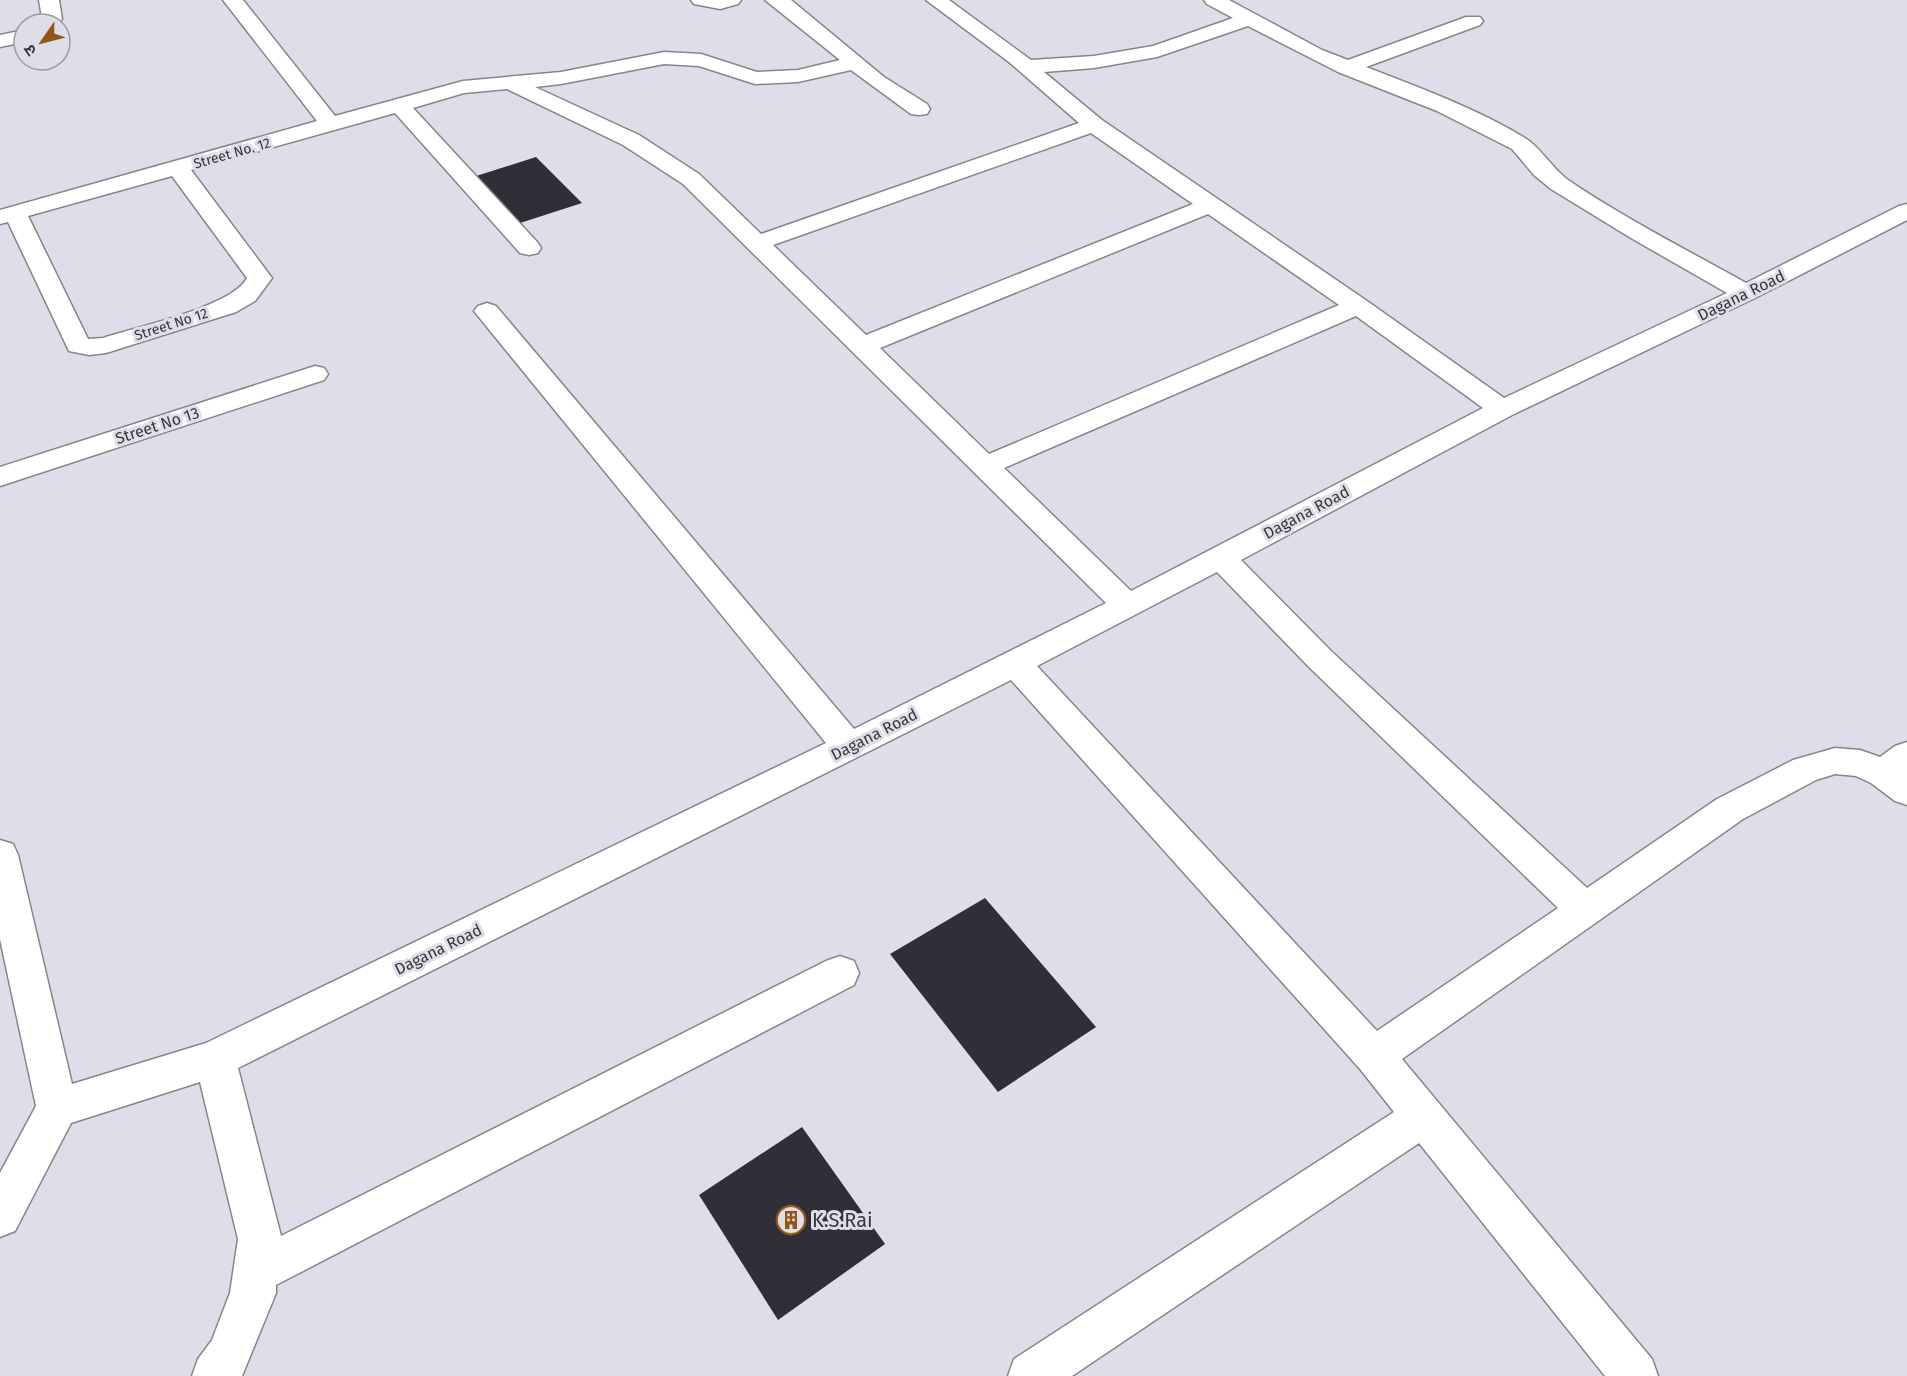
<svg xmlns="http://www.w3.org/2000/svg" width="1907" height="1376" font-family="'Fira Sans','Noto Sans Devanagari',sans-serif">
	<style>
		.building { fill: #302f37 }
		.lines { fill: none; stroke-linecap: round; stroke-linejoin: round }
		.minor-casing { stroke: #85858e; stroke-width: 3 }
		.minor { fill: #fff; fill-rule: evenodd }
		.labels { text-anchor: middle; stroke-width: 6; stroke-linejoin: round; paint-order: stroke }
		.far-street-label { font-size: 14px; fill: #37373b; stroke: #dedee8 }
		.street-label { font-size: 16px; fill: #37373b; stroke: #dedee8 }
		.near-poi-label { font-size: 20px; fill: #37373b; stroke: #dedee8; text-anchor: start }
	</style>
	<rect width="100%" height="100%" fill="#dedee8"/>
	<g class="building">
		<polygon points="536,157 582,203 517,224 473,177"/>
		<polygon points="985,898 1096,1027 998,1092 890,954"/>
		<polygon points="802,1127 885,1244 778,1320 699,1195"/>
	</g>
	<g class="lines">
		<g class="minor-casing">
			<g id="minor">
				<polygon points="39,0 59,0 62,19 58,24 37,24 42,18"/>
				<path d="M223 0H243L335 116 463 81 561 72 664 52 701 54 757 72 798 70 840 60 765 0H791L884 77 927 104 930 109 927 114 919 115 911 114 851 70 798 82 755 84 699 66 664 64 561 84 535 87 639 135 699 174 761 234 1079 123 1009 62 926 0H949L1031 60 1094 56 1153 46 1233 18 1207 4 1204 0H1229L1322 50 1348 60 1466 17H1480L1483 21 1480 25 1366 67C1420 88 1476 108 1525 138 1540 147 1552 168 1568 180 1624 218 1687 250 1746 283L1899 206 1907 204V220L1755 298 1512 415 1241 560 1331 651 1587 888 1717 799 1793 760 1835 748 1860 750 1880 757 1895 746 1907 742V805L1895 801 1871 783 1856 776 1835 774 1816 780 1743 819 1402 1059 1652 1359 1658 1376H1605L1419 1143 1072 1376H1008L1014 1359 1394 1112 1360 1069 1011 680 238 1068 281 1236 826 961 840 956 854 961 859 973 854 985 276 1285V1293L242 1376H192L198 1359 212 1340 230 1293 238 1239 200 1082 71 1123 15 1231 0 1237V1173L36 1106 0 939V840L13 844 18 855 72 1084 206 1043 826 743 478 316 474 311 478 306 487 303 496 306 854 729 1106 603 683 184 623 145 507 89 464 93 413 108 538 243 541 248 538 253 529 255 520 253 395 113 191 170 272 278 255 301 236 312 106 353 89 355 69 351 8 222 0 224V210L317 121ZM1248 26 1338 72 1437 111 1512 149 1534 175 1551 189 1631 238 1727 293 1504 398 1367 301 1102 120 1044 72 1094 68 1157 57ZM1091 133 1193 204 866 335 773 245ZM172 176 247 278C232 307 136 327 103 338L88 339 28 216ZM1208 214 1339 305 989 454 880 348ZM1356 316 1483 408 1131 591 1004 468ZM1217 572 1309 667 1558 908 1377 1031 1037 666Z"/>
				<polygon points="691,0 741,0 738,4 720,9 694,4"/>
				<polygon points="24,30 24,42 0,47 0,35"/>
				<polygon points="315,366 324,368 328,374 324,380 0,486 0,467"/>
			</g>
		</g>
		<use href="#minor" class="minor"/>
	</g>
	<defs>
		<g id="building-ring" transform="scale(1.5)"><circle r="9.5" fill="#dedee8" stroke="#925716" stroke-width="1.5"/><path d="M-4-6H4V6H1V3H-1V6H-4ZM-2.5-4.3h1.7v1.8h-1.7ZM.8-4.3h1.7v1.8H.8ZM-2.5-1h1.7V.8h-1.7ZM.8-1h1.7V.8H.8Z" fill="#925716"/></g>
	</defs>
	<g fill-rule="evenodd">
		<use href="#building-ring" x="791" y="1220"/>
	</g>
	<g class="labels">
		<g class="far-street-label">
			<text transform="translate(232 153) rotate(-16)" y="5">Street No. 12</text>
			<text transform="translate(171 324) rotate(-18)" y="5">Street No 12</text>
		</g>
		<g class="street-label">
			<text transform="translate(1741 295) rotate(-26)" y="6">Dagana Road</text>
			<text transform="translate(157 425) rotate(-18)" y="6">Street No 13</text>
			<text transform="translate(1306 512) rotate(-28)" y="6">Dagana Road</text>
			<text transform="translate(874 734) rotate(-27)" y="6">Dagana Road</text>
			<text transform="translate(438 949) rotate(-26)" y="6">Dagana Road</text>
		</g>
		<g class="near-poi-label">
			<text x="812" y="1227">K.S.Rai</text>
		</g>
	</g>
	<g transform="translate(42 42) rotate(235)"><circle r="28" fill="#dedee8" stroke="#9b9ba3" stroke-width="1.5"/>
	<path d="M0-4.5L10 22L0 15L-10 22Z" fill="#925716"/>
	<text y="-9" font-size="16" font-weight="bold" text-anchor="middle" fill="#37373b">उ</text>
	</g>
</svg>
